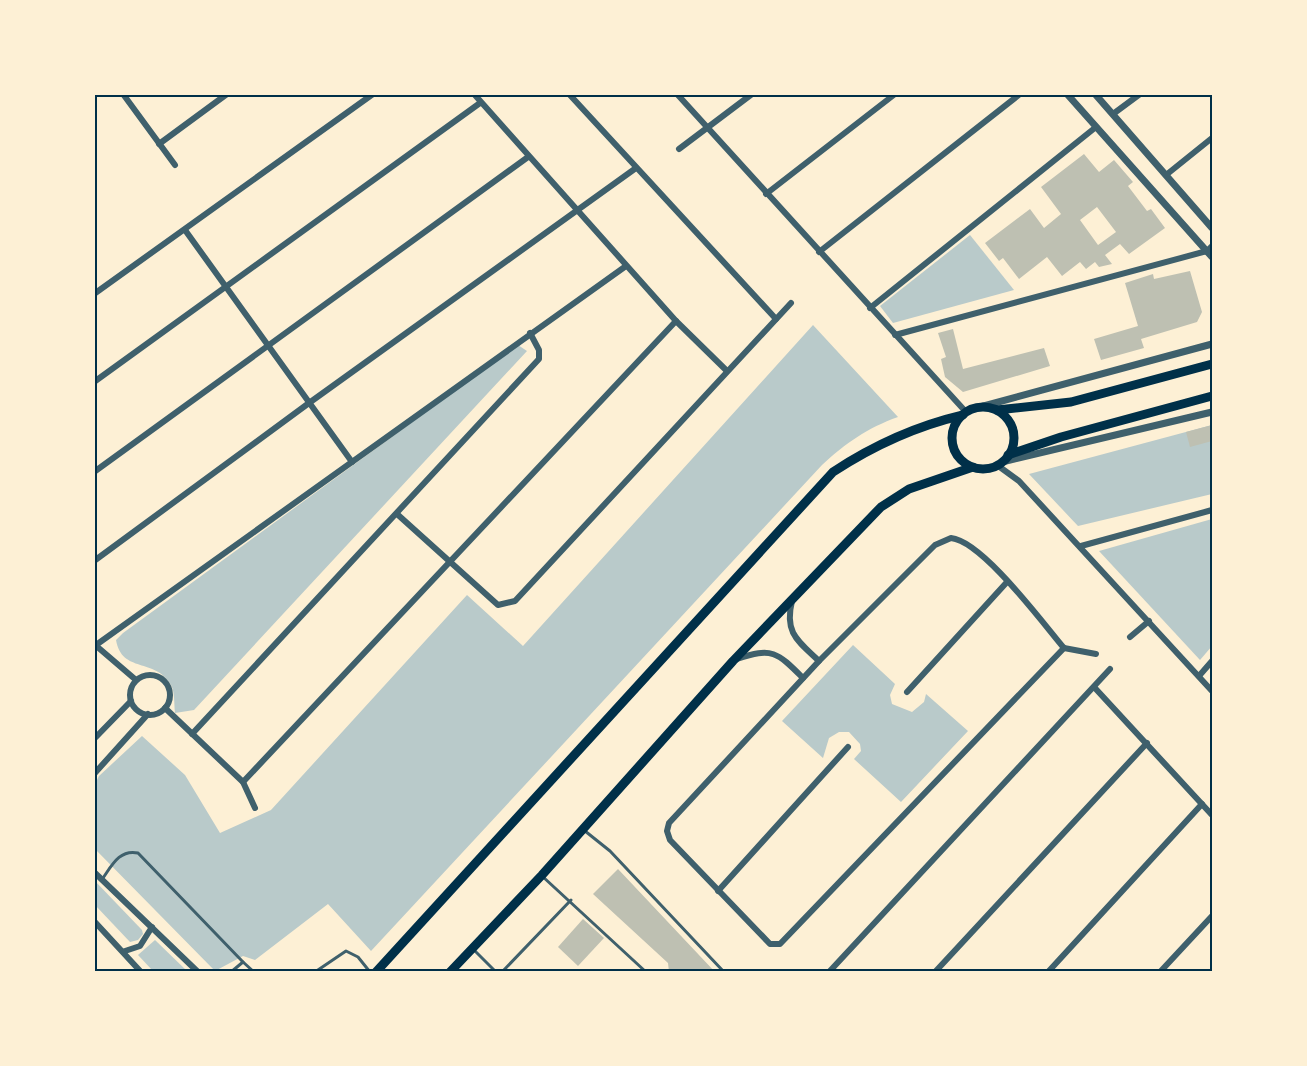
<svg xmlns="http://www.w3.org/2000/svg" width="1307" height="1066" font-family="'Exo 2',sans-serif">
	<style>
		.green { fill: #b9caca }
		.building { fill: #bec0b2; fill-rule: evenodd }
		.lines { fill: none; stroke-linecap: round; stroke-linejoin: round }
		.service { stroke: #3f606c; stroke-width: 3 }
		.minor { stroke: #3f606c; stroke-width: 6 }
		.tertiary { stroke: #3f606c; stroke-width: 7 }
		.primary { stroke: #003049; stroke-width: 9 }
		.neatline { fill: none; stroke: #003049; stroke-width: 2 }
	</style>
	<rect width="100%" height="100%" fill="#fdf0d5"/>
	<g class="green">
		<polygon points="970,235 1014,290 893,323 880,306"/>
		<path d="M813 325 898 417C867 428 846 443 822 465L371 951 328 904 255 960 243 956 215 971 95 849V784L99 776 142 736 185 775 220 833 271 810 467 595 523 646Z"/>
		<path d="M518 345 527 351 194 710 175 713C174 705 175 692 171 685 155 657 122 674 116 640L123 633Z"/>
		<polygon points="1212,425 1212,494 1078,526 1029,474"/>
		<polygon points="1212,519 1212,646 1200,660 1099,551"/>
		<polygon points="853,645 895,684 890,695 892,704 912,712 924,702 926,694 968,731 901,802 854,759 861,751 860,744 849,732 839,732 829,738 823,758 782,721"/>
		<polygon points="94,880 142,930 143,934 138,940 130,942 95,905"/>
		<polygon points="155,940 187,971 153,971 138,955"/>
	</g>
	<g class="building">
		<path d="M1084 154 1099 172 1114 160 1133 182 1128 186 1147 211 1151 209 1165 228 1129 254 1120 244 1105 255 1112 264 1099 267 1095 262 1086 269 1080 262 1062 276 1047 257 1019 279 1003 258 999 261 985 243 1030 209 1044 228 1061 214 1041 187ZM1097 207 1116 232 1098 245 1080 220Z"/>
		<polygon points="1190,271 1202,312 1197,322 1141,339 1144,348 1101,360 1094,339 1138,326 1125,283 1153,274 1154,279"/>
		<polygon points="953,329 963,369 1044,348 1050,366 963,392 945,377 941,359 946,357 938,333"/>
		<polygon points="1212,425 1212,441 1190,447 1186,432"/>
		<polygon points="618,869 715,972 669,972 668,963 593,894"/>
		<polygon points="583,919 604,938 578,966 558,947"/>
	</g>
	<g class="lines">
		<g class="service">
			<polyline points="585,831 610,851 724,972"/>
			<polyline points="542,876 646,972"/>
			<path d="M103 878C112 865 120 849 138 853L243 962"/>
			<polyline points="474,950 496,972"/>
			<polyline points="231,972 243,962 254,972"/>
			<polyline points="315,972 346,951 358,957 370,972"/>
			<polyline points="502,972 571,900"/>
		</g>
		<g class="minor">
			<polyline points="123,94 175,165"/>
			<polyline points="474,94 676,321 727,371"/>
			<polyline points="569,94 776,319"/>
			<polyline points="677,94 966,412"/>
			<polyline points="1113,114 1140,94"/>
			<polyline points="159,144 227,94"/>
			<polyline points="679,149 752,94"/>
			<polyline points="1166,175 1212,138"/>
			<polyline points="766,194 895,94"/>
			<polyline points="185,230 352,462"/>
			<polyline points="819,252 1020,94"/>
			<polyline points="94,294 373,94"/>
			<polyline points="870,308 1096,127"/>
			<polyline points="895,335 1207,251 1212,246"/>
			<polyline points="94,382 480,103"/>
			<polyline points="997,465 1019,481 1212,691"/>
			<polyline points="94,472 528,157"/>
			<polyline points="397,514 498,605 515,601 791,303"/>
			<path d="M951 538C982 541 1042 622 1064 648L780 944H770L670 840 667 831 669 823 819 661 935 545Z"/>
			<polyline points="1081,546 1212,510"/>
			<polyline points="94,561 309,403 636,168"/>
			<path d="M792 601C784 633 798 641 819 661"/>
			<polyline points="1130,637 1149,621"/>
			<polyline points="94,644 136,680"/>
			<polyline points="96,645 626,266"/>
			<polyline points="1064,648 1096,654"/>
			<path d="M737 659C772 647 777 652 803 678"/>
			<circle cx="150" cy="695" r="20"/>
			<polyline points="1199,676 1212,661"/>
			<polyline points="1094,687 1212,815"/>
			<polyline points="907,692 1007,582"/>
			<polyline points="165,708 243,782 255,808"/>
			<polyline points="192,734 539,359 539,350 530,333"/>
			<polyline points="94,739 131,701"/>
			<polyline points="94,774 148,714"/>
			<polyline points="243,782 676,321"/>
			<polyline points="94,872 198,972"/>
			<polyline points="718,891 848,747"/>
			<polyline points="94,921 141,972"/>
			<polyline points="125,951 140,946 152,927"/>
			<polyline points="829,972 1110,669"/>
			<polyline points="935,972 1147,743"/>
			<polyline points="1048,972 1202,804"/>
			<polyline points="1160,972 1212,916"/>
		</g>
		<g class="tertiary">
			<polyline points="1067,94 1212,257"/>
			<polyline points="1095,94 1212,228"/>
			<polyline points="980,407 1212,344"/>
			<polyline points="1002,462 1212,412"/>
		</g>
		<g class="primary">
			<circle cx="983" cy="438" r="31"/>
			<polyline points="997,410 1071,402 1212,364"/>
			<polyline points="1008,455 1061,437 1212,396"/>
			<path d="M376 972 833 472C874 445 916 426 963 415"/>
			<polyline points="450,972 542,875 733,661 881,507 909,489 973,467"/>
		</g>
	</g>
	<rect width="1307" height="1066" fill="none" stroke="#fdf0d5" stroke-width="192"/>
	<rect x="96" y="96" width="1115" height="874" class="neatline"/>
</svg>
